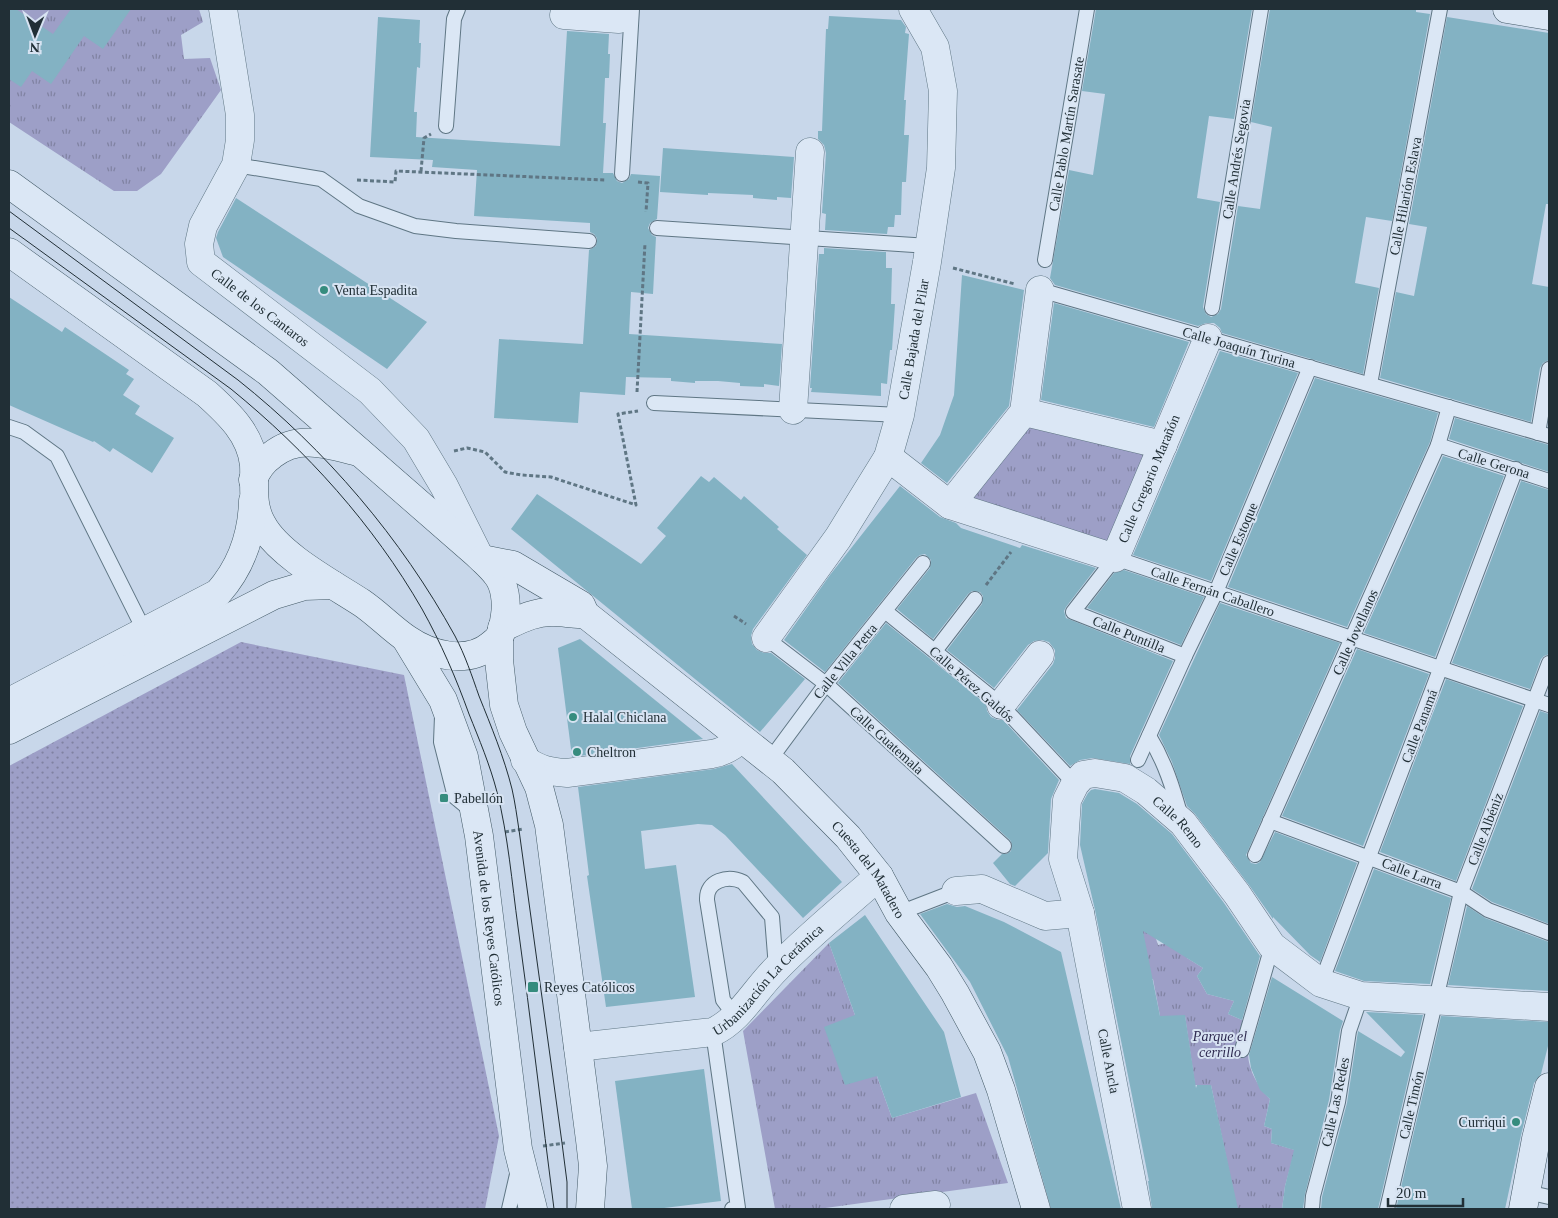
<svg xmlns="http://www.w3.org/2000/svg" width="1558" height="1218" font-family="Georgia,serif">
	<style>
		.grass { fill: url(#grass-dots) }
		.park { fill: url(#park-tufts) }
		.building { fill: #83b2c3 }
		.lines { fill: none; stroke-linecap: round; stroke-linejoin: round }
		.lane-casing { stroke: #5f7684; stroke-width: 16 }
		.street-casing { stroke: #5f7684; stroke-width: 29 }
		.secondary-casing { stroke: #425966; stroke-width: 29 }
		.path { stroke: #5f7684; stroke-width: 3; stroke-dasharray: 4 2.5; stroke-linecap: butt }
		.lane { stroke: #dbe7f5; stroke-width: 14 }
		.street { stroke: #dbe7f5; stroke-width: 28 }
		.secondary { stroke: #dbe7f5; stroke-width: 28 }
		.tram { stroke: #212f36; stroke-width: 1 }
		.poi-dot { fill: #368c7e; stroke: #d7e3f2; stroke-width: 2 }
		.labels { text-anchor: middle; stroke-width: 4; stroke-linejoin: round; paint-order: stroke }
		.street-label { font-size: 14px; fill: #212f36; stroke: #d7e3f2 }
		.poi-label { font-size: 14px; fill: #212f36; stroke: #d7e3f2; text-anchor: start }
		.park-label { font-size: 14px; font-style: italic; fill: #2e2a50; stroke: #d7e3f2 }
	</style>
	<defs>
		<pattern id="grass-dots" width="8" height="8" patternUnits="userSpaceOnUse" patternTransform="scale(1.25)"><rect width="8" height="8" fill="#9d9fc7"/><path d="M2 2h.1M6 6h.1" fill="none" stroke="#8082a2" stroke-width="1.8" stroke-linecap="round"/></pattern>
		<pattern id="park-tufts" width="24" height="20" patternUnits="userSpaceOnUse" patternTransform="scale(1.25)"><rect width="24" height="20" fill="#9d9fc7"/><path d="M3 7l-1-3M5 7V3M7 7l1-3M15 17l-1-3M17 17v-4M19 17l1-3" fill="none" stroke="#8082a2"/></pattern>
	</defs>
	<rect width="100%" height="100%" fill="#c8d7ea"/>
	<polygon class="grass" points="241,642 404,675 499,1136 485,1209 9,1209 9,766"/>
	<g class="park">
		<polygon points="9,9 199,9 203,22 181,35 184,59 210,58 221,90 161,174 137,191 114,191 9,122"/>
		<polygon points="1027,425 1150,451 1112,547 964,504"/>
		<path d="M1148 914 1158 945 1183 939 1195 945 1187 958 1203 968 1197 976 1207 994 1234 1001 1228 1014 1242 1020 1254 1030C1252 1037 1249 1046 1248 1053 1248 1070 1259 1088 1270 1099L1264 1126 1272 1129 1271 1143 1295 1150 1285 1186 1282 1209H1237L1211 1085H1195L1185 1016H1160L1153 979 1141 978 1129 917Z"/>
		<polygon points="829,943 892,1118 976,1093 1008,1183 818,1209 775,1209 743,1031"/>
	</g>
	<g class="building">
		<polygon points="9,9 16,9 53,34 71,9 131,9 103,49 84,36 51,84 32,71 21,87 9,79"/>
		<polygon points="1096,9 1252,9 1234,119 1209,116 1197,198 1220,202 1203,307 1206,314 1211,317 1218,314 1221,309 1238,206 1260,209 1272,127 1251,122 1270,9 1416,9 1416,12 1430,14 1392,221 1366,217 1355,283 1379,288 1363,374 1222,333 1220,328 1214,323 1206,323 1198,326 1055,285 1050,278 1069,170 1093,175 1105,94 1082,91"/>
		<polygon points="829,16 901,20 906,27 905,33 909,34 904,100 906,100 904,135 909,135 906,182 902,182 901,215 895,215 894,227 888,227 887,234 825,230 826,214 822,213 826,153 824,145 818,139 818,131 822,131 826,29 828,29"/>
		<polygon points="378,17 420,20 419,43 421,43 420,68 417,67 414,112 417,112 416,137 560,146 567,31 609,34 608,54 610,54 609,78 605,78 603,123 606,123 603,173 613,173 617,181 622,183 629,179 631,174 660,176 657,219 650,223 648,228 652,235 656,237 653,294 631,292 629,334 782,344 779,386 764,384 764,387 740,386 740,383 718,381 695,381 695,383 671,381 671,378 626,377 625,395 580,392 578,423 494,418 499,339 583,344 589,250 596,246 597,238 594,234 590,232 590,223 474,216 477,170 432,167 433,160 370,157"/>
		<polygon points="1447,17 1549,33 1549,204 1546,204 1532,284 1549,287 1549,360 1543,363 1540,368 1531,422 1380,378 1396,292 1414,296 1427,227 1409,224"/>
		<polygon points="663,148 794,157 791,198 777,197 777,200 753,198 753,195 731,194 708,193 708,195 660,192"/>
		<polygon points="236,198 427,322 387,369 223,257 216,238 218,232"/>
		<polygon points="824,248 886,252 886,268 892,268 891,304 895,304 892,350 890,350 887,384 881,383 881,396 811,392 812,388 810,388 819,254 824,254"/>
		<polygon points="962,275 1024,290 1009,406 947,483 921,463 940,435 954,395"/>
		<polygon points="9,297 62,332 65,327 129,370 126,374 134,379 123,395 140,406 135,414 174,438 152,473 113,448 110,452 94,441 93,442 9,405"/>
		<polygon points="1054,303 1189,342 1154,427 1041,400"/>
		<polygon points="1220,351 1298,373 1211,581 1133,555"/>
		<polygon points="1315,378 1438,413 1430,442 1347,627 1228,587"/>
		<polygon points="1455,418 1549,445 1549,472 1449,439"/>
		<polygon points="1443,456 1504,476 1435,657 1364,633"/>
		<polygon points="701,476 709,482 714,477 741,500 744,496 779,527 777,529 807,555 753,629 751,636 752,644 757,650 764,653 771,653 805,679 760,732 511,529 537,494 641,564 666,536 657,528"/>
		<polygon points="1521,481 1549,490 1549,654 1544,656 1541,659 1530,689 1452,663"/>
		<polygon points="900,486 940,517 956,523 961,528 1020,548 1022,545 1096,568 1066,607 1064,611 1066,618 1173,661 1130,756 1130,764 1093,758 1080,760 1070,766 1017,710 1053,664 1055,658 1055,650 1049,642 1042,640 1034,641 1028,645 994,688 947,650 982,604 983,596 980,592 972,591 968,594 933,639 897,609 930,568 931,560 925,554 920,555 916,558 825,672 784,640 830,575"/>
		<polygon points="1124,570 1204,597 1181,645 1087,608 1114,573"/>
		<polygon points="1220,603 1340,643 1246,855 1251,863 1256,864 1260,862 1275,832 1357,863 1320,962 1310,955 1273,917 1273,919 1249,885 1195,814 1187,806 1172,762 1159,735"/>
		<polygon points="886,623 986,704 987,711 991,717 998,720 1003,720 1059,780 1051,799 1048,853 1015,886 1010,884 993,863 1002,854 1007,854 1011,851 1012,844 1010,840 838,683"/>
		<polygon points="580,639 703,739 572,757 558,648"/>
		<polygon points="1357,649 1429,674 1363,846 1282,816"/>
		<polygon points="1446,679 1523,706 1456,881 1380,852"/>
		<polygon points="1540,711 1549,714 1549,924 1492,902 1472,889"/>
		<polygon points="732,764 842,882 803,918 725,835 712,825 698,824 641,831 645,869 676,865 695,997 606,1007 587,876 589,875 578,787 714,769"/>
		<polygon points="1095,789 1119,793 1137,804 1172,834 1224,903 1260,956 1242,1020 1228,1014 1234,1001 1207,994 1197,976 1203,968 1143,931 1160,1016 1185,1015 1196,1088 1197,1085 1211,1085 1238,1209 1152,1209 1148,1181 1149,1181 1095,910 1080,845 1082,804 1088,793 1091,790"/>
		<polygon points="1374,869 1451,898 1430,984 1364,981 1335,971"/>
		<polygon points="947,904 957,907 965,906 1004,922 1061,952 1121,1209 1051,1209 1008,1057 970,982 920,914"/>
		<polygon points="1467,906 1485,918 1549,942 1549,991 1448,985"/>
		<polygon points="865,915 944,1032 961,1097 892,1118 877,1076 845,1085 824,1027 855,1015 829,943"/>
		<polygon points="1272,977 1343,1021 1340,1030 1329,1100 1305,1194 1303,1209 1282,1209 1285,1186 1294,1150 1271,1143 1272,1129 1264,1126 1270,1099 1260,1090 1251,1068 1249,1055"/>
		<polygon points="1366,1012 1423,1015 1378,1209 1321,1209 1322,1197 1347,1103 1358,1031 1401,1057 1405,1052"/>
		<polygon points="1441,1016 1549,1022 1549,1042 1541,1074 1534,1083 1521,1135 1505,1209 1396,1209"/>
		<polygon points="704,1069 721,1201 656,1209 632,1209 615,1081"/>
	</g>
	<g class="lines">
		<g class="lane-casing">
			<g id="lane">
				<polyline points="446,126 454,19 458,9"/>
				<polyline points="236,165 321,179 359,206 415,226 456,231 589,241"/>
				<polyline points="622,174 632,9"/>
				<polyline points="657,228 929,246"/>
				<path id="s1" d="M1045 260 1087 9"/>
				<polyline points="1040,290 1549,436"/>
				<polyline points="1212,308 1261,9"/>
				<polyline points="1370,384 1440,9"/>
				<polyline points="654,403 900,415"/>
				<polyline points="9,427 24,432 57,456 145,632"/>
				<polyline points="1538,433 1549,369"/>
				<polyline points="1438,445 1549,481"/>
				<polyline points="885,611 1001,705 1075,784"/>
				<polyline points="766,638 826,684 1004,846"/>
				<polyline points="935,651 975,599"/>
				<path id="s2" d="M1185 656 1073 612 1115 558 1549 705"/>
				<polyline points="442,716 441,742 455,797 472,811"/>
				<path d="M1149 736C1165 762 1173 788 1181 817"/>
				<polyline points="1138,760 1185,656 1216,592 1310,367"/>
				<polyline points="769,761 826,684 923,563"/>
				<polyline points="1270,821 1461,892 1488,910 1549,933"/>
				<polyline points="1255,855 1438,445 1449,407"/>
				<polyline points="899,913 956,891"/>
				<polyline points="1321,983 1516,469"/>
				<path d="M736 1017 723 1000 707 900C706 880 728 875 743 882L772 917 776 968"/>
				<polyline points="713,1032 738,1208 732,1209"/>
				<polyline points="1242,1050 1272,946"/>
				<polyline points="1527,1192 1549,1197"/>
				<polyline points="509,1209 518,1170"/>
				<polyline points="1312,1209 1313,1196 1338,1102 1349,1031 1361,996"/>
				<polyline points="1387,1209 1461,892 1549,663"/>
			</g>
		</g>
		<g class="street-casing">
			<g id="street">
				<path id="s3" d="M223 9 240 115V140L236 165 203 226 199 244 201 262 370 391 416 439 444 486 479 556"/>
				<polyline points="564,15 619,19"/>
				<polyline points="793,410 810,152"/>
				<polyline points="1024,412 1163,445"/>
				<path id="s4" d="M888 457 950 505 1115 558 1208 338"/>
				<polyline points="950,505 1024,412 1040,290"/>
				<path id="s5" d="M766 638 838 538 888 457 900 415 927 262 941 168 943 91 935 47 913 9"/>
				<polyline points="1001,705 1040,655"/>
				<path d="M525 760C540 770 550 772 567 773L712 754C724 752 732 747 741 739"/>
				<polyline points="956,891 982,889 1045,916 1080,913"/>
				<path id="s6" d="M578 1047 713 1032C741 1019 755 989 777 968 808 936 845 906 879 876"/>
				<polyline points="904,1209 936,1205"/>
				<path id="s7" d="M1137 1209 1080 913 1063 859 1067 800 1075 784 1083 775 1095 773 1125 778 1146 791 1183 823 1237 894 1272 946 1321 983 1361 996 1549 1007"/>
			</g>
		</g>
		<g class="secondary-casing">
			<g id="secondary">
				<polyline points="1507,9 1549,16"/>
				<path d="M9 184 268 372 479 556C485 562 492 568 497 575 505 585 507 603 505 615 504 622 503 631 499 637 498 640 494 642 491 645 467 665 430 655 407 639 391 628 378 614 362 603 333 584 278 555 262 524 251 505 255 485 254 465 251 434 228 413 207 394L9 252"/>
				<path d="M253 480C257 469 262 462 272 455 299 433 329 445 359 452"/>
				<path id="s8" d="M482 559 513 565 581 605 585 614 783 771 848 837 879 876 899 913 939 967 955 993 987 1052 1001 1090 1036 1209"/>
				<path d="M502 628C519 620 535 611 554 612 565 612 574 615 585 614"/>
				<polyline points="499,638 499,660 504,705 513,732 539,787 549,825 590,1140 593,1166 590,1209"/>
				<path id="s9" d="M406 639 443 700 464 757 479 836 518 1149 533 1209"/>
				<path d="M9 702 218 593C241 567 252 536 253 501"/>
				<polyline points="9,730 274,595 304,586 333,585"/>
				<polyline points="1523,1209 1536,1139 1549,1087"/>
			</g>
		</g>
		<g class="path">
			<polyline points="421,171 424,138 431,134"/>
			<polyline points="357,180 395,182 396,171 605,180"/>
			<polyline points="638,182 648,183 646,212"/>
			<polyline points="953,268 1015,284"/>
			<polyline points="637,392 645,243"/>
			<polyline points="454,451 467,448 485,452 505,472 521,475 551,477 636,505 618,414 638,411"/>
			<polyline points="986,585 1011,552"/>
			<polyline points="734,616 746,624"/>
			<polyline points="505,832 523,829"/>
			<polyline points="543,1146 565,1143"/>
		</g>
		<use href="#lane" class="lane"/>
		<use href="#street" class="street"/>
		<use href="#secondary" class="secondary"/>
		<g class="tram">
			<path d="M9 211 238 380C326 450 401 538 455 636 465 655 472 676 479 696 491 726 504 757 512 789 515 802 517 817 519 830L562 1143 567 1182V1209"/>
			<path d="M9 228 231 389C307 451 373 524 422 609 441 643 456 678 469 714 479 739 490 765 497 792 508 835 512 883 518 927 531 1021 542 1115 554 1209"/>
		</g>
	</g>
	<g class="poi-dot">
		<circle cx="324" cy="290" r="5"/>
		<circle cx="573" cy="717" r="5"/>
		<circle cx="577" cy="752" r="5"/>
		<rect x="439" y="793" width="10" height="10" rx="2.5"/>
		<rect x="527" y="981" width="12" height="12" rx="2.5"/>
		<circle cx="1516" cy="1122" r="5"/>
	</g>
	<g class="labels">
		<g class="street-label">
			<text dy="5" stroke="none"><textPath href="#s1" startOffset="128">Calle Pablo Martín Sarasate</textPath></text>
			<text transform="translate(1236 159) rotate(-81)" y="5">Calle Andrés Segovia</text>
			<text transform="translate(1405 196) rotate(-79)" y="5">Calle Hilarión Eslava</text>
			<text dy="5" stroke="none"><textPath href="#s3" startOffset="338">Calle de los Cantaros</textPath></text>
			<text dy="5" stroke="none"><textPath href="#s5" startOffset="339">Calle Bajada del Pilar</textPath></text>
			<text transform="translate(1239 347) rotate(16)" y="5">Calle Joaquín Turina</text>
			<text transform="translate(1494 463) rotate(17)" y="5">Calle Gerona</text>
			<text dy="5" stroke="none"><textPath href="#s4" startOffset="338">Calle Gregorio Marañón</textPath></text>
			<text transform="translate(1238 539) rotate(-67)" y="5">Calle Estoque</text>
			<text dy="5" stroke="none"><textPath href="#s2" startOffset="292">Calle Fernán Caballero</textPath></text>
			<text transform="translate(1355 632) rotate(-66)" y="5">Calle Jovellanos</text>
			<text transform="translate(1129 634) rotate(22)" y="5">Calle Puntilla</text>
			<text transform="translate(845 661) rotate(-51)" y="5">Calle Villa Petra</text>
			<text transform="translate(972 684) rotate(41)" y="5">Calle Pérez Galdós</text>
			<text transform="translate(1419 726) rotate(-69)" y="5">Calle Panamá</text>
			<text transform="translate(887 740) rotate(42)" y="5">Calle Guatemala</text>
			<text dy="5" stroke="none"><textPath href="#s7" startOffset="559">Calle Remo</textPath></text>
			<text transform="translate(1485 829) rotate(-69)" y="5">Calle Albéniz</text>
			<text dy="5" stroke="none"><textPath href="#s8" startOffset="504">Cuesta del Matadero</textPath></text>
			<text transform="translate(1412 873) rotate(21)" y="5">Calle Larra</text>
			<text dy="5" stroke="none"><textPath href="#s9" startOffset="295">Avenida de los Reyes Católicos</textPath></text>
			<text dy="5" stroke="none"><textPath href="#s6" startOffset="212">Urbanización La Cerámica</textPath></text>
			<text transform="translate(1109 1061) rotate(79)" y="5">Calle Ancla</text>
			<text transform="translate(1335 1102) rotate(-78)" y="5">Calle Las Redes</text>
			<text transform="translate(1411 1105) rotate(-77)" y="5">Calle Timón</text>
		</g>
		<g class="poi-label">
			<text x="334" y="295">Venta Espadita</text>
			<text x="583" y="722">Halal Chiclana</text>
			<text x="587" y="757">Cheltron</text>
			<text x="454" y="803">Pabellón</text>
			<text x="544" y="992">Reyes Católicos</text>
			<text x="1506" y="1127" text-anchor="end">Curriqui</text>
		</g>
		<g class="park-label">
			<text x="1220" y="1041">Parque el<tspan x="1220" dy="16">cerrillo</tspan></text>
		</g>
	</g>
	<rect width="1558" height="1218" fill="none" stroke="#212f36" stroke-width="20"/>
	<g transform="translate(35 35) rotate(181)" stroke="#d7e3f2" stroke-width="4" paint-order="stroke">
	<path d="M0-4L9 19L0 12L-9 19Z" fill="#212f36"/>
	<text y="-8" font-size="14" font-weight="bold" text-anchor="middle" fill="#212f36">N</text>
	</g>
	<path d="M1388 1198v8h75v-8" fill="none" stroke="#212f36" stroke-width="2.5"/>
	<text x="1396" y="1198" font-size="15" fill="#212f36" stroke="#d7e3f2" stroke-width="4" paint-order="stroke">20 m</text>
</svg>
